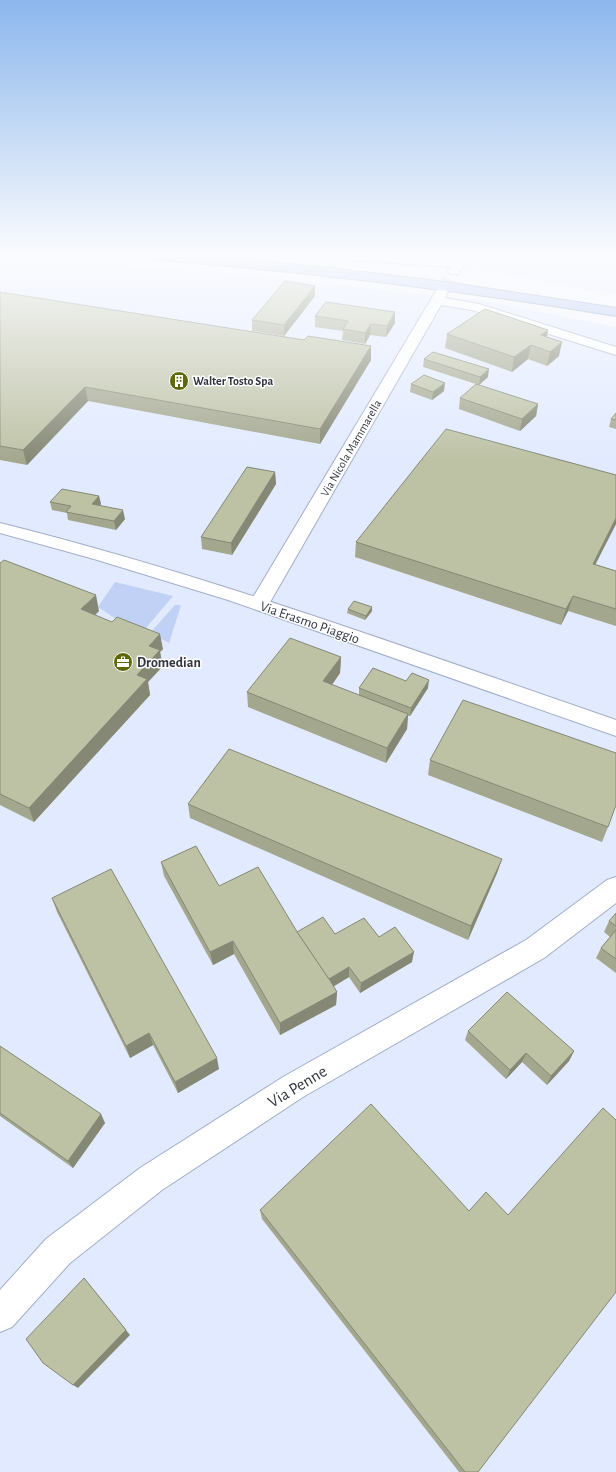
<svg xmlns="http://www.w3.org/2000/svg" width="616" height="1472" font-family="'Alegreya Sans',sans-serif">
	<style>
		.built { fill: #e1eaff }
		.green { fill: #c1d1f5 }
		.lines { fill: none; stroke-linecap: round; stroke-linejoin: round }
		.street-tunnel { stroke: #cdd0d6; stroke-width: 14; stroke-dasharray: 14 6; stroke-linecap: butt }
		.street-casing { stroke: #a2aec8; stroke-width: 2 }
		.secondary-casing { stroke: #a2aec8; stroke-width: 2 }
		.highway-casing { stroke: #8292b4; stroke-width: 2 }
		.street { fill: #fff; fill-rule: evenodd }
		.secondary { fill: #fff; fill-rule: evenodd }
		.highway { fill: #adc3f2; fill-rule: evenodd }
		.wall { fill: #a3a78e }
		.shaded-wall { fill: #848874 }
		.building { fill: #bdc2a5; stroke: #848874 }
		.labels { text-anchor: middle; stroke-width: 3; stroke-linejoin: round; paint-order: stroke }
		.far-poi-label { font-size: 12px; font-weight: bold; fill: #313640; stroke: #fff; text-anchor: start }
		.far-street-label { font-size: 12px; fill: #313640; stroke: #fff }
		.street-label { font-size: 14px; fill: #313640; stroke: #fff }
		.poi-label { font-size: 14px; font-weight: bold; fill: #313640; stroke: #fff; text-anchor: start }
		.near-street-label { font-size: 17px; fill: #313640; stroke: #fff }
	</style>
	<rect width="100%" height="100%" fill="#f4f7fc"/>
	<g class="built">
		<polygon points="327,256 616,256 616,295 495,272"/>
		<polygon points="0,258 206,271 478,300 616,327 616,1472 0,1472"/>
	</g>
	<g class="green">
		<polygon points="115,582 173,596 146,628 135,625 131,629 98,607"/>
		<polygon points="175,605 181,605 169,643 150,633"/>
	</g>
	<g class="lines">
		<polyline class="street-tunnel" points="442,291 454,271"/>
		<g class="street-casing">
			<g id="street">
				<polygon points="344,256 401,256 459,260 463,261 465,264 458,274 450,274 448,271 451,267 350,260 346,259"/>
				<polygon points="442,287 446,288 448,291 445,298 479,304 616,347 616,355 472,310 441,305 269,604 266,608 259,610 252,608 249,604 436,291 438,288"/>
				<polygon points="616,877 616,903 544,958 303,1097 162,1190 70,1263 12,1327 0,1332 0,1290 46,1239 140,1168 283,1077 526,940 607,880"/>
			</g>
		</g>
		<g class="secondary-casing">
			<path id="secondary" d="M0 523C209 575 412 650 616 720V736L228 600 94 559 0 533Z"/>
		</g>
		<g class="highway-casing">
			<path id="highway" d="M152 256H205L330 268 445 282 616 308V316C464 291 312 272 158 260L154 259Z"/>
		</g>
		<use href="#street" class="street"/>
		<use href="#secondary" class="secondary"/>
		<use href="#highway" class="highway"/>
	</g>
	<g class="wall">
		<polygon points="315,286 315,296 284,336 252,331 252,320"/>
		<polygon points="0,292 304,340 371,346 371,360 320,444 88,401 27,465 0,460"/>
		<polygon points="315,316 395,323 386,337 370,335 365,344 342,340 343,331 315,327"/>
		<polygon points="548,330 547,337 559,356 547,366 528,359 512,372 445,348 447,334"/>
		<polygon points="424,359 488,377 479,385 423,367"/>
		<polygon points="411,384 444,391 432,400 410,392"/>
		<polygon points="460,398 538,404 536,416 520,431 459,409"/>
		<polygon points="616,413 616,429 609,427 611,419"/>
		<polygon points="275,472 276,484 232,555 202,549 201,537"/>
		<polygon points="616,475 616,524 595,564 616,571 616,626 568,611 561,625 355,557 356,542"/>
		<polygon points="99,496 101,504 100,506 125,519 116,530 68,520 67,513 52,510 50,502"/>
		<polygon points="0,563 99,611 95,615 163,649 160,652 163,666 148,682 150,695 34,822 0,805"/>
		<polygon points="372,607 372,611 365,620 347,613 348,609"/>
		<polygon points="341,657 340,673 332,685 359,695 359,688 406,681 428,688 410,716 408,716 407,729 386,763 248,707 247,692"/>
		<polygon points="430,760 608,827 602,842 428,775"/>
		<polygon points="188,804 502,859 497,873 468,940 190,818"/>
		<polygon points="161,862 219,886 297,932 379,937 412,962 360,993 349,977 333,986 337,992 336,1005 280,1035 234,954 213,965 164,876"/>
		<polygon points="52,898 219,1069 178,1093 153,1045 130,1058 57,912"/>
		<polygon points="616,913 616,973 596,958 601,948 610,937 604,932 609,921"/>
		<polygon points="468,1031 574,1051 569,1061 547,1085 522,1062 506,1079 465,1040"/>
		<polygon points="0,1046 105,1123 73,1168 0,1116"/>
		<polygon points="260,1210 478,1472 459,1472 262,1219"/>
	</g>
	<g class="shaded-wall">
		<polygon points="315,286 315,296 284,336 284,325"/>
		<polygon points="395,312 395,323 386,337 387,326"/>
		<polygon points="371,324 370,335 365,344 365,333"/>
		<polygon points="548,330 545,344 541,335"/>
		<polygon points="562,342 559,356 547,366 550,352"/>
		<polygon points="531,345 528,359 512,372 514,357"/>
		<polygon points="371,346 371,360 320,444 320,429"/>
		<polygon points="489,369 488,377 479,385 480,377"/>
		<polygon points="445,383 444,391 432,400 433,392"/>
		<polygon points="85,387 88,401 27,465 23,450"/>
		<polygon points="538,404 536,416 520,431 522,419"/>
		<polygon points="275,472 276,484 232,555 231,543"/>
		<polygon points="99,496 101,504 94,512 92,504"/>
		<polygon points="123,510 125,519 116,530 114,521"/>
		<polygon points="616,518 616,524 588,579 593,564"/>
		<polygon points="96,595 99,611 85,625 81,609"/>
		<polygon points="573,596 568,611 561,625 566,609"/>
		<polygon points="372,607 372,611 365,620 366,616"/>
		<polygon points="160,634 163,649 160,652 163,666 148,682 150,695 34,822 29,808 137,675 149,646"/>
		<polygon points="341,657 340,673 323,697 323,681"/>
		<polygon points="429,680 428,688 410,716 411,708"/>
		<polygon points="408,714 407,729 386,763 387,748"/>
		<polygon points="502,859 497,873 468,940 471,926"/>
		<polygon points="233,941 234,954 213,965 210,952"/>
		<polygon points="414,952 412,962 360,993 361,983"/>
		<polygon points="349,967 349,977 328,990 328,979"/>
		<polygon points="337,992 336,1005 280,1035 280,1023"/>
		<polygon points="149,1033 153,1045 130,1058 126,1046"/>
		<polygon points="574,1051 569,1061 547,1085 551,1076"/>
		<polygon points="526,1053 522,1062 506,1079 510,1070"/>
		<polygon points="217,1058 219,1069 178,1093 175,1082"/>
		<polygon points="101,1114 105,1123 73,1168 68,1161"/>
		<polygon points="84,1278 130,1335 78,1388 73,1385"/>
	</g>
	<g class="building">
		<polygon points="285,281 315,286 284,325 252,320"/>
		<polygon points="0,292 304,340 308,336 371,346 320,429 85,387 23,450 0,446"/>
		<polygon points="326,302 395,312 387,326 371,324 365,333 343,329 348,321 315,316"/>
		<polygon points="485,309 548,330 541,335 562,342 550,352 531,345 514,357 447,334"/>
		<polygon points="433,352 489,369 480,377 424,359"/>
		<polygon points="424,375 445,383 433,392 411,384"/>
		<polygon points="476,384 538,404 522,419 460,398"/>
		<polygon points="616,413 616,420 611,419"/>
		<polygon points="446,429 616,475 616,518 593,564 616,571 616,609 573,596 566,609 356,542"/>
		<polygon points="247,467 275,472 231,543 201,537"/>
		<polygon points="62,489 99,496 92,504 123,510 114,521 66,512 71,506 50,502"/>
		<polygon points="4,560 96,595 81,609 112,622 117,617 160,634 149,646 160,650 137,675 147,679 29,808 0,794 0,563"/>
		<polygon points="354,601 372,607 366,616 348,609"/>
		<polygon points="290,638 341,657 323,681 408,714 387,748 247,692"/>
		<polygon points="373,668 406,681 412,673 429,680 411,708 359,688"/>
		<polygon points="463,700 616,753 616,805 608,827 430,760"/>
		<polygon points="229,749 502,859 471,926 188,804"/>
		<polygon points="196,846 219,886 258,867 296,930 328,977 337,992 280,1023 233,941 210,952 161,862"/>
		<polygon points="111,869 217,1058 175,1082 149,1033 126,1046 52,898"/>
		<polygon points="616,913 616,926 609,921"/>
		<polygon points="323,917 335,934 364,918 379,937 395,927 414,952 361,983 349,967 329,979 297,932"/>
		<polygon points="616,930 616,959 601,948"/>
		<polygon points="507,992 574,1051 551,1076 526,1053 510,1070 468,1031"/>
		<polygon points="0,1046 101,1114 68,1161 0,1113"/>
		<polygon points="371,1104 469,1211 486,1192 508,1215 603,1108 616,1120 616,1292 478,1472 465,1472 260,1210"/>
		<polygon points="84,1278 126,1330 73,1385 43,1363 26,1339"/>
	</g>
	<linearGradient id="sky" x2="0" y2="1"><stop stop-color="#8cb7ed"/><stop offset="0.55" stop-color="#fafbfe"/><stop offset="1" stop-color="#fafbfe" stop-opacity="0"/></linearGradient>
	<rect width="616" height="462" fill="url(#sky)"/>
	<defs>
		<g id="building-disc" transform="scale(1)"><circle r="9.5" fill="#606708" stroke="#fff"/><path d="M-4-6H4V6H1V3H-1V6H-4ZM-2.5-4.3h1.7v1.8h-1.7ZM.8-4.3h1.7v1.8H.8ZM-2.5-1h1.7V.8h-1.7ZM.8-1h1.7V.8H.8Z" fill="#fff"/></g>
		<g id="office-disc" transform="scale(1)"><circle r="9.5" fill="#606708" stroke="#fff"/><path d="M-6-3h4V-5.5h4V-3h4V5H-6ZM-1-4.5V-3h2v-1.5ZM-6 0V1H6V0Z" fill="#fff"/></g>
	</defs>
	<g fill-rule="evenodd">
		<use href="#building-disc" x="179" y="381"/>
		<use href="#office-disc" x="123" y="662"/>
	</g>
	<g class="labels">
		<g class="far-poi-label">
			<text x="193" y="385">Walter Tosto Spa</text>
		</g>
		<g class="far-street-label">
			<text transform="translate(351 448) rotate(-60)" y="4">Via Nicola Mammarella</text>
		</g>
		<g class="street-label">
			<text transform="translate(310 622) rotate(19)" y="5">Via Erasmo Piaggio</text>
		</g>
		<g class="poi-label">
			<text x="137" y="667">Dromedian</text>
		</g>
		<g class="near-street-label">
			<text transform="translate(297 1086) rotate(-31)" y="6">Via Penne</text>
		</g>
	</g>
</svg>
